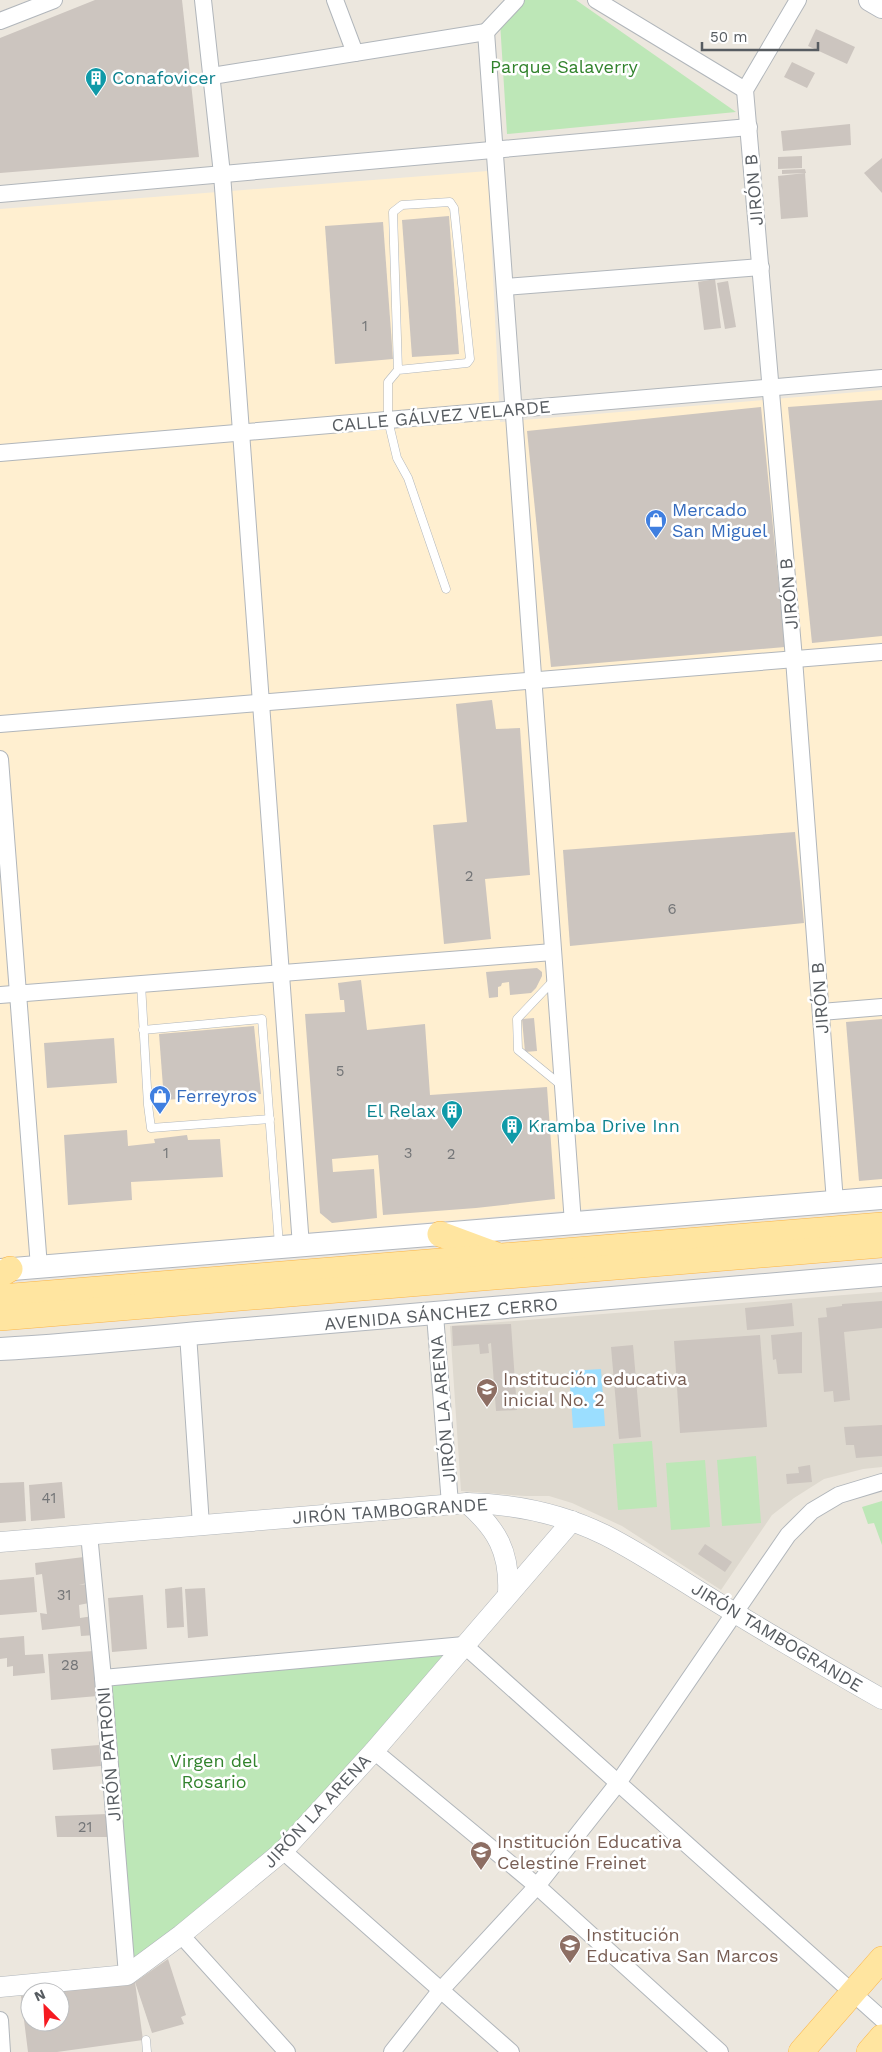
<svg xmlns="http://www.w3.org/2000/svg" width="882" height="2052" font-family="'Work Sans',sans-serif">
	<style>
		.commercial { fill: #ffefd0 }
		.education { fill: #ded9cf }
		.green { fill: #bde7b7 }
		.water { fill: #9bdeff }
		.building { fill: #ccc5bf }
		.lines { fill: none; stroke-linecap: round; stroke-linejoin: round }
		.service-casing { stroke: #b1b6bb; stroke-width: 9 }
		.minor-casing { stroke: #b1b6bb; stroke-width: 18 }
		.tertiary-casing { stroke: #b1b6bb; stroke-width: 21 }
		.secondary-casing { stroke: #b2b7bd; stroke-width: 24 }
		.primary-casing { stroke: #fcb547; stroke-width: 26 }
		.service { stroke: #fff; stroke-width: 8 }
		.minor { stroke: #fff; stroke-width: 16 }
		.tertiary { stroke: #fff; stroke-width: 20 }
		.secondary { stroke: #fff; stroke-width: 22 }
		.primary { stroke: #ffe5a0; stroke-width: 25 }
		.labels { text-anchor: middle; stroke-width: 5; stroke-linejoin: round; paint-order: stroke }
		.number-label { font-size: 15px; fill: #747678 }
		.park-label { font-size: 18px; fill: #32832d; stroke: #fff }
		.culture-label { font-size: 18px; fill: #0d838f; stroke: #fff; text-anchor: start }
		.street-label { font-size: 18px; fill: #575c61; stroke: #fff }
		.shop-label { font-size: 18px; fill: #366cbe; stroke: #fff; text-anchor: start }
		.education-label { font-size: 18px; fill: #785e54; stroke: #fff; text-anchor: start }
	</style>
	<rect width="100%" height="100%" fill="#ece7de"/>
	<polygon class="commercial" points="488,171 500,422 882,390 882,1192 610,1207 0,1259 0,209"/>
	<polygon class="education" points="882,1292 882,1467 863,1469 824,1479 794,1498 772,1515 721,1590 622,1526 572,1503 549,1496 525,1496 461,1491 450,1326"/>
	<g class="green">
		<polygon points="520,0 576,0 736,112 507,134 500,22"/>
		<polygon points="652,1441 657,1507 618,1510 613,1444"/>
		<polygon points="756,1456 761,1523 722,1526 717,1460"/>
		<polygon points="705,1460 710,1527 671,1530 666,1463"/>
		<polygon points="882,1501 882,1545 874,1523 868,1524 862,1507"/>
		<polygon points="464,1645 283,1851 127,1975 103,1678"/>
	</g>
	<polygon class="water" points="601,1369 605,1426 573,1428 569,1371"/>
	<g class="building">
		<polygon points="95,0 182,0 199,157 0,173 0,38"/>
		<polygon points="816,29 855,47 847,64 808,46"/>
		<polygon points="792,62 815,73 807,88 784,77"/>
		<polygon points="850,124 851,145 783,151 781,131"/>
		<polygon points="802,156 802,168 778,169 778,157"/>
		<polygon points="882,158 882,193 864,173"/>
		<polygon points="805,169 806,173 782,174 782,170"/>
		<polygon points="805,173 808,217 781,219 778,176"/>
		<polygon points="449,216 459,354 412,357 402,220"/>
		<polygon points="383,222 393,359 335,364 325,226"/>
		<polygon points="715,279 721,328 704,330 698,282"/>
		<polygon points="728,281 736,327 725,329 717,283"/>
		<polygon points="882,400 882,636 812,643 788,407"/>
		<polygon points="761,407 785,647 551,667 527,431"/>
		<polygon points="492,700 496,729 520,728 530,875 485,879 491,939 444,944 433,825 467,822 456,704"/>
		<polygon points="795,832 804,923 570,946 563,850"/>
		<polygon points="537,968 542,972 542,976 536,988 531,993 510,995 509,982 502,983 501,986 498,987 498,997 489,998 486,972"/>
		<polygon points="361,980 367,1030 425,1024 430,1095 547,1087 555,1199 476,1208 383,1215 378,1155 332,1159 333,1172 374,1169 377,1218 332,1223 320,1213 305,1014 345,1012 344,1000 340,1000 338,983"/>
		<polygon points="534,1018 537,1051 525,1052 522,1019"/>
		<polygon points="882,1019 882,1179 859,1181 846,1022"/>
		<polygon points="254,1026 261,1094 164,1100 159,1034"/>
		<polygon points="114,1038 117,1083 47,1088 44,1043"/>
		<polygon points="127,1130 128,1146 155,1143 154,1139 187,1135 188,1140 220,1139 223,1177 131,1182 132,1200 68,1205 64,1135"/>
		<polygon points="882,1301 882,1328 844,1332 850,1400 834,1402 833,1391 824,1392 818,1318 827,1317 826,1308 842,1306 842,1304"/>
		<polygon points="792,1303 794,1326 747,1330 745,1308"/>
		<polygon points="511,1324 517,1410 496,1411 491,1343 488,1344 489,1353 480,1354 479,1344 453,1346 452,1326"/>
		<polygon points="802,1332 802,1373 778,1374 776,1359 773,1360 771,1335"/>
		<polygon points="760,1335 767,1427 680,1433 674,1341"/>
		<polygon points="633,1345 641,1437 619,1439 611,1347"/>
		<polygon points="882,1425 882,1456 856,1458 854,1445 846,1445 844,1427"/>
		<polygon points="810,1465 812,1482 787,1484 786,1474 799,1473 798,1467"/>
		<polygon points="24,1482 26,1521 0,1523 0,1483"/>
		<polygon points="62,1482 65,1518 31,1521 29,1485"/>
		<polygon points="705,1544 732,1562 725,1572 698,1554"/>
		<polygon points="84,1557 87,1583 79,1585 87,1584 89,1603 79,1605 80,1618 93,1616 95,1635 81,1636 80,1626 42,1630 40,1613 47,1614 42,1574 36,1575 35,1563"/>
		<polygon points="34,1577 37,1612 0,1615 0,1580"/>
		<polygon points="182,1587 184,1627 167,1628 165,1589"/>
		<polygon points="205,1588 208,1636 188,1638 185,1589"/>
		<polygon points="143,1595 147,1649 112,1652 108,1598"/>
		<polygon points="24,1636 25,1655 43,1654 45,1673 13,1676 13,1666 7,1667 7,1658 0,1659 0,1638"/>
		<polygon points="94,1651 98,1696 51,1700 48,1654"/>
		<polygon points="99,1745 101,1766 53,1770 51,1749"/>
		<polygon points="107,1814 108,1837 57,1837 55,1816"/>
		<polygon points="168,1959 186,2015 181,2017 184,2024 152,2033 135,1982"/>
		<polygon points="135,1982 143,2040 57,2052 28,2052 21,1996 30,1995 30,2022 60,2022 60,1991"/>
	</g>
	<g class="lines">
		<g class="service-casing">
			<g id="service">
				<polyline points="398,370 467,363 470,359 454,208 450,202 402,205 393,212 398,370 388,382 388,420 397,458 408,478 446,589"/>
				<polyline points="553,981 517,1019 518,1050 562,1086"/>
				<polyline points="141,984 148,1105 151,1128 270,1119"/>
				<polyline points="143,1030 262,1019 279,1245"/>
				<polyline points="146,2040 147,2052"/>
			</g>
		</g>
		<g class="minor-casing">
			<g id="minor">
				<polyline points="203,0 222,174 301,1246"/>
				<polyline points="335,0 355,53"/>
				<polyline points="596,0 745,90"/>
				<polyline points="798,0 745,90 794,659 835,1202"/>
				<polyline points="0,21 54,0"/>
				<polyline points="486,32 573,1223"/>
				<polyline points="486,32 516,0"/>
				<polyline points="212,76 486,32"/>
				<polyline points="0,194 749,127"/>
				<polyline points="505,287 761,267"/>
				<polyline points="0,453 882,378"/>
				<polyline points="0,724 882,652"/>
				<polyline points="0,759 39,1267"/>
				<polyline points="0,995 553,952"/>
				<polyline points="821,1012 882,1007"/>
				<polyline points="435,1315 450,1504"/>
				<polyline points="188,1334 201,1525"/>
				<polyline points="89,1534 103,1678 127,1975"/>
				<polyline points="103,1678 464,1645 882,2019"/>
				<polyline points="374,1751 537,1886 720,2052"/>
				<polyline points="283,1851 511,2052"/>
				<polyline points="181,1935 287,2052"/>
				<polyline points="0,2020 2,2052"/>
				<polyline points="392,2052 440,1991 537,1886 618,1783 788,1535 812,1511 839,1495 882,1482"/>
			</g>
		</g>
		<g class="tertiary-casing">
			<g id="tertiary">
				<path d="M467 1503C497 1529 510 1552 508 1593"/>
				<path d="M0 1542 467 1503C514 1504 562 1514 605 1535 650 1558 692 1588 735 1613 784 1643 833 1671 882 1699"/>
				<polyline points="0,1987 127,1975 181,1935 283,1851 374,1751 572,1521"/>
			</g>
		</g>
		<g class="secondary-casing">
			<g id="secondary">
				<polyline points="870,0 882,7"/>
				<polyline points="0,1270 882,1198"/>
				<path d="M0 1349C90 1344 180 1334 270 1327 474 1311 678 1293 882 1275"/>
			</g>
		</g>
		<g class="primary-casing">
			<g id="primary">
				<polyline points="440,1234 494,1254"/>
				<polyline points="0,1275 10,1269"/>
				<polyline points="0,1297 882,1225"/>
				<polyline points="0,1318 882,1245"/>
				<polyline points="801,2052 882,1959"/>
				<polyline points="869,2052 882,2037"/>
			</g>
		</g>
		<use href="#service" class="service"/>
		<use href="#minor" class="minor"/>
		<use href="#tertiary" class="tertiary"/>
		<use href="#secondary" class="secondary"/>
		<use href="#primary" class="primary"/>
	</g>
	<defs>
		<g id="building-pin" transform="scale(1.125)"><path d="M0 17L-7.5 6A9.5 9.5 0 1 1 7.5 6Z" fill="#0f9aa8" stroke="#fff"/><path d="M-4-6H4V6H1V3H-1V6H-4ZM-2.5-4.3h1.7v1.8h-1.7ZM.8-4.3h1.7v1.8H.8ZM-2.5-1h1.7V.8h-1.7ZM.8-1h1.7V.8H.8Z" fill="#fff"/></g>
		<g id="shop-pin" transform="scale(1.125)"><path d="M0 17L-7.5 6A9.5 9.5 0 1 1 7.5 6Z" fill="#3f7fe0" stroke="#fff"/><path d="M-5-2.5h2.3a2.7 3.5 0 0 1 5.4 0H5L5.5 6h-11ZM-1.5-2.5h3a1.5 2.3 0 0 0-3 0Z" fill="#fff"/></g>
		<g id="school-pin" transform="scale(1.125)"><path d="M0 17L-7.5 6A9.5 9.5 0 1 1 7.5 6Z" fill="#8d6e63" stroke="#fff"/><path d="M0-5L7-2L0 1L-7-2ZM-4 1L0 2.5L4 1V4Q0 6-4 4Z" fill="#fff"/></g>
	</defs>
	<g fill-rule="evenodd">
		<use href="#building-pin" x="96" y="78"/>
		<use href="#shop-pin" x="656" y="520"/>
		<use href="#shop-pin" x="160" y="1096"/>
		<use href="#building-pin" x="452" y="1111"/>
		<use href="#building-pin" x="512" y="1126"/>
		<use href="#school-pin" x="487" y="1389"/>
		<use href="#school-pin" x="481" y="1852"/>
		<use href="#school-pin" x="570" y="1945"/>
	</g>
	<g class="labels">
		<g class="number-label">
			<text x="365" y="331">1</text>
			<text x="469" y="881">2</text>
			<text x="672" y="914">6</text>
			<text x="340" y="1076">5</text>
			<text x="166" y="1158">1</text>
			<text x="408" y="1158">3</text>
			<text x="451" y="1159">2</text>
			<text x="49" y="1503">41</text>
			<text x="64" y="1600">31</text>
			<text x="70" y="1670">28</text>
			<text x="85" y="1832">21</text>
		</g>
		<g class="park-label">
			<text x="564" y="73">Parque Salaverry</text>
			<text x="214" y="1767">Virgen del<tspan x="214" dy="21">Rosario</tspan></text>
		</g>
		<g class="culture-label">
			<text x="112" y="84">Conafovicer</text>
			<text x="436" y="1117" text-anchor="end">El Relax</text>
			<text x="528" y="1132">Kramba Drive Inn</text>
		</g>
		<g class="street-label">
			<text transform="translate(754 190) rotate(-95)" y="6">JIRÓN B</text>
			<text transform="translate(441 416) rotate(-5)" y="6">CALLE GÁLVEZ VELARDE</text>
			<text transform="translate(789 594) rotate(-95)" y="6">JIRÓN B</text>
			<text transform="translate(820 998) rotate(-94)" y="6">JIRÓN B</text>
			<text transform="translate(441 1314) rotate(-5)" y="6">AVENIDA SÁNCHEZ CERRO</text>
			<text transform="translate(443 1409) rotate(-95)" y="6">JIRÓN LA ARENA</text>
			<text transform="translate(390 1511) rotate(-4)" y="6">JIRÓN TAMBOGRANDE</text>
			<text transform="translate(777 1637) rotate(31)" y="6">JIRÓN TAMBOGRANDE</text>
			<text transform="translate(109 1754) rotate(-95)" y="6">JIRÓN PATRONI</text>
			<text transform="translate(317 1811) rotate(-47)" y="6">JIRÓN LA ARENA</text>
		</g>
		<g class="shop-label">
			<text x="672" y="516">Mercado<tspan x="672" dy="21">San Miguel</tspan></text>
			<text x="176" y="1102">Ferreyros</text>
		</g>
		<g class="education-label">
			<text x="503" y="1385">Institución educativa<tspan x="503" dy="21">inicial No. 2</tspan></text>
			<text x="497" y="1848">Institución Educativa<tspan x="497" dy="21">Celestine Freinet</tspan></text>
			<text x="586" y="1941">Institución<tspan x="586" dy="21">Educativa San Marcos</tspan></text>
		</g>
	</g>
	<g transform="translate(45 2007) rotate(336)"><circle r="24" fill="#ffffff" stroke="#bcbec0"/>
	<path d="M0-4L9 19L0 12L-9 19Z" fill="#f61a21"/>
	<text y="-8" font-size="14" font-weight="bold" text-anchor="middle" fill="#575c61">N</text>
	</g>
	<path d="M702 42v8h116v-8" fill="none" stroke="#575c61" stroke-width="2.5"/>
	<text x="710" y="42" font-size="15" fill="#575c61" stroke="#ffffff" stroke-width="4" paint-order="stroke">50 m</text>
</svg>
